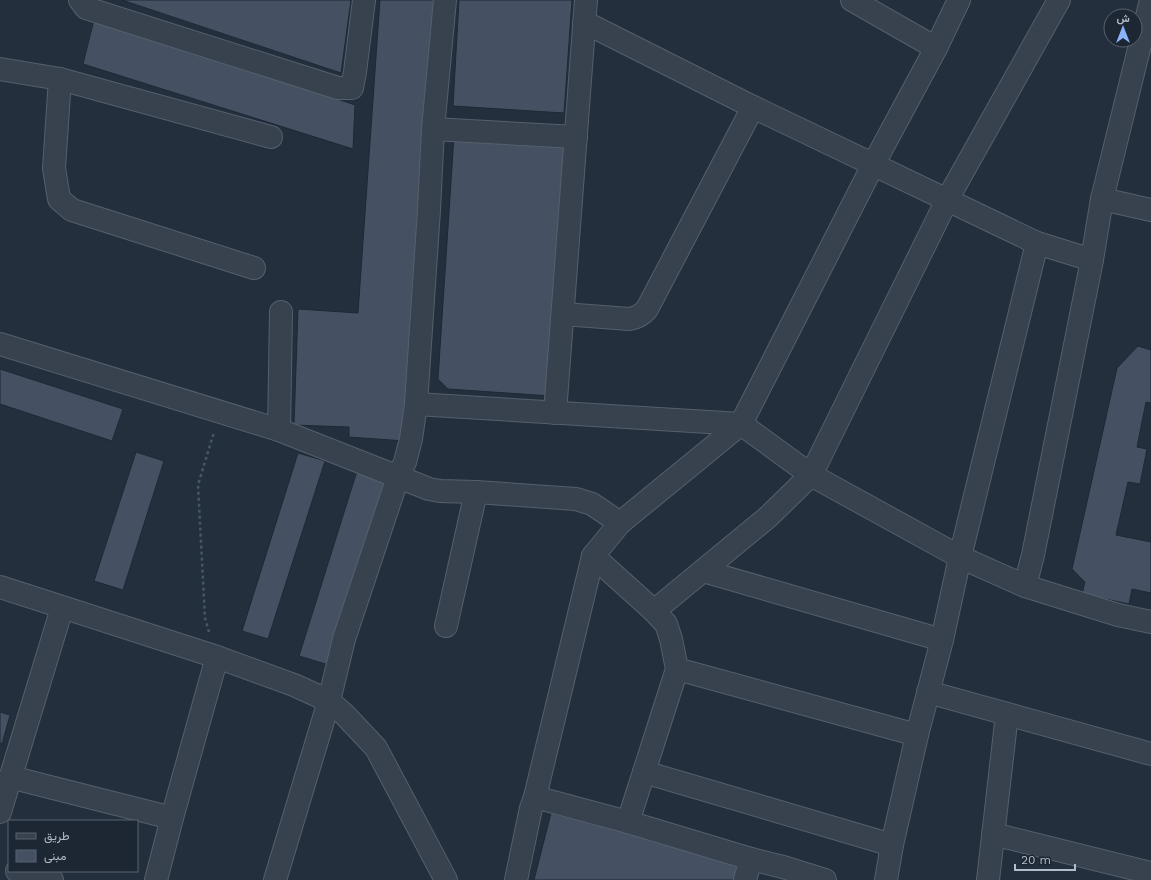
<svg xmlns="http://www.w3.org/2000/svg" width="1151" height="880" font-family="'Work Sans',Vazirmatn,sans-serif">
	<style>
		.building { fill: #455162; stroke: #1f2835 }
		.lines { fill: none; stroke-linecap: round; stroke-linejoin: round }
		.minor-casing { stroke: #565f6c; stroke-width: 24 }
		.path { stroke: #44595c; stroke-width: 2.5; stroke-dasharray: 3 3; stroke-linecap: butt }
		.minor { stroke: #38414e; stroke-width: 22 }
	</style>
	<rect width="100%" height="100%" fill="#242f3e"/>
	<g class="building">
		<polygon points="122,0 351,0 341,73"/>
		<polygon points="380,0 436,0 405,441 349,437 349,427 294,425 298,309 358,313"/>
		<polygon points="459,0 572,0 564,113 453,106"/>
		<polygon points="95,16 355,105 353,149 83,64"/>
		<polygon points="454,136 568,144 551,396 448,389 438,379"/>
		<polygon points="1138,346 1151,350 1151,403 1146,402 1137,447 1147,449 1140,484 1128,482 1116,535 1151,542 1151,593 1132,589 1129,604 1082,594 1085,582 1072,569 1117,368"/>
		<polygon points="0,369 123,409 112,441 0,404"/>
		<polygon points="136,452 164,461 123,590 94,581"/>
		<polygon points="298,453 325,461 268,639 242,631"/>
		<polygon points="357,471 388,480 329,665 299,656"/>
		<polygon points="0,712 10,715 2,744 0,743"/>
		<polygon points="551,813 747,864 743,880 534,880"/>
	</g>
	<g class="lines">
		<g class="minor-casing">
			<g id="minor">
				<polyline points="80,0 86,8 338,88 352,88 355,72 364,0"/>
				<polyline points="852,0 936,48"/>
				<polyline points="584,22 753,107 1037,243 1092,260"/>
				<polyline points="0,69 60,79 271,137"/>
				<polyline points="60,79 54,168 59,199 72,210 254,268"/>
				<polyline points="433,129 576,137"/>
				<polyline points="1102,199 1151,210"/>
				<path d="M563 314 629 319C637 318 642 315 647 309L753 107"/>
				<polyline points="0,344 279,430 429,489 440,491 476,492 576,499 592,504 620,523"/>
				<polyline points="416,404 741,424 811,475 960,557 1025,586 1118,615 1151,622"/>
				<polyline points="555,413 586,0"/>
				<polyline points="279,430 281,312"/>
				<polyline points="593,556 654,611 666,624 671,639 677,669 628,822"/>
				<polyline points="703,571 942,640"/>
				<polyline points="1025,586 1033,555 1092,260 1102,199 1151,0"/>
				<polyline points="0,587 217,657 294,685 329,701 344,714 376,748 446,880"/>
				<polyline points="654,611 768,517 811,475 947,200 1059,0"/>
				<polyline points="446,626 476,492"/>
				<polyline points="677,669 917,735"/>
				<polyline points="928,692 1151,754"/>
				<polyline points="644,772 892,845"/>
				<polyline points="10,777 172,818"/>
				<polyline points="535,797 628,822 751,859 783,867 825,880"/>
				<polyline points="0,812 62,608"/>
				<polyline points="993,834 1151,873"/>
				<polyline points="17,871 52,880"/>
				<polyline points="156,880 172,818 217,657"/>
				<polyline points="275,880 329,701 344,639 398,477 405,462 411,439 416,404 429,210 433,129 445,0"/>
				<polyline points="516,880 531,808 535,797 593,556 620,523 741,424 873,165 936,48 959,0"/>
				<polyline points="745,880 751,859"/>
				<polyline points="886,880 892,845 917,735 942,640 960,557 1037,243"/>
				<polyline points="988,880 1007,714"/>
			</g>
		</g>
		<polyline class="path" points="209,632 205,618 198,485 214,432"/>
		<use href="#minor" class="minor"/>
	</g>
	<rect x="8" y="820" width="130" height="52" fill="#1d2633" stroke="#59626f"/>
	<rect x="16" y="833" width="20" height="6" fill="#38414e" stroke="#59626f"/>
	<text x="44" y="840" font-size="12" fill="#b4bcc9">طريق</text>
	<rect x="16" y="850" width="20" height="12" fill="#455162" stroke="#59626f"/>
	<text x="44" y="860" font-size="12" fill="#b4bcc9">مبنى</text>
	<g transform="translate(1123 28)"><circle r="19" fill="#1d2633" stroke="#59626f"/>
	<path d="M0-3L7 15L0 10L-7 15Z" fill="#8ab4f8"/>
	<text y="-6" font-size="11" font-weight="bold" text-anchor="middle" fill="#b4bcc9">ش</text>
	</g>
	<path d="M1015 864v6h60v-6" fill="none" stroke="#b4bcc9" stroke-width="2"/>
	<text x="1021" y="864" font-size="12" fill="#b4bcc9" stroke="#1d2633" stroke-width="3" paint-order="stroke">20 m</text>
</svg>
